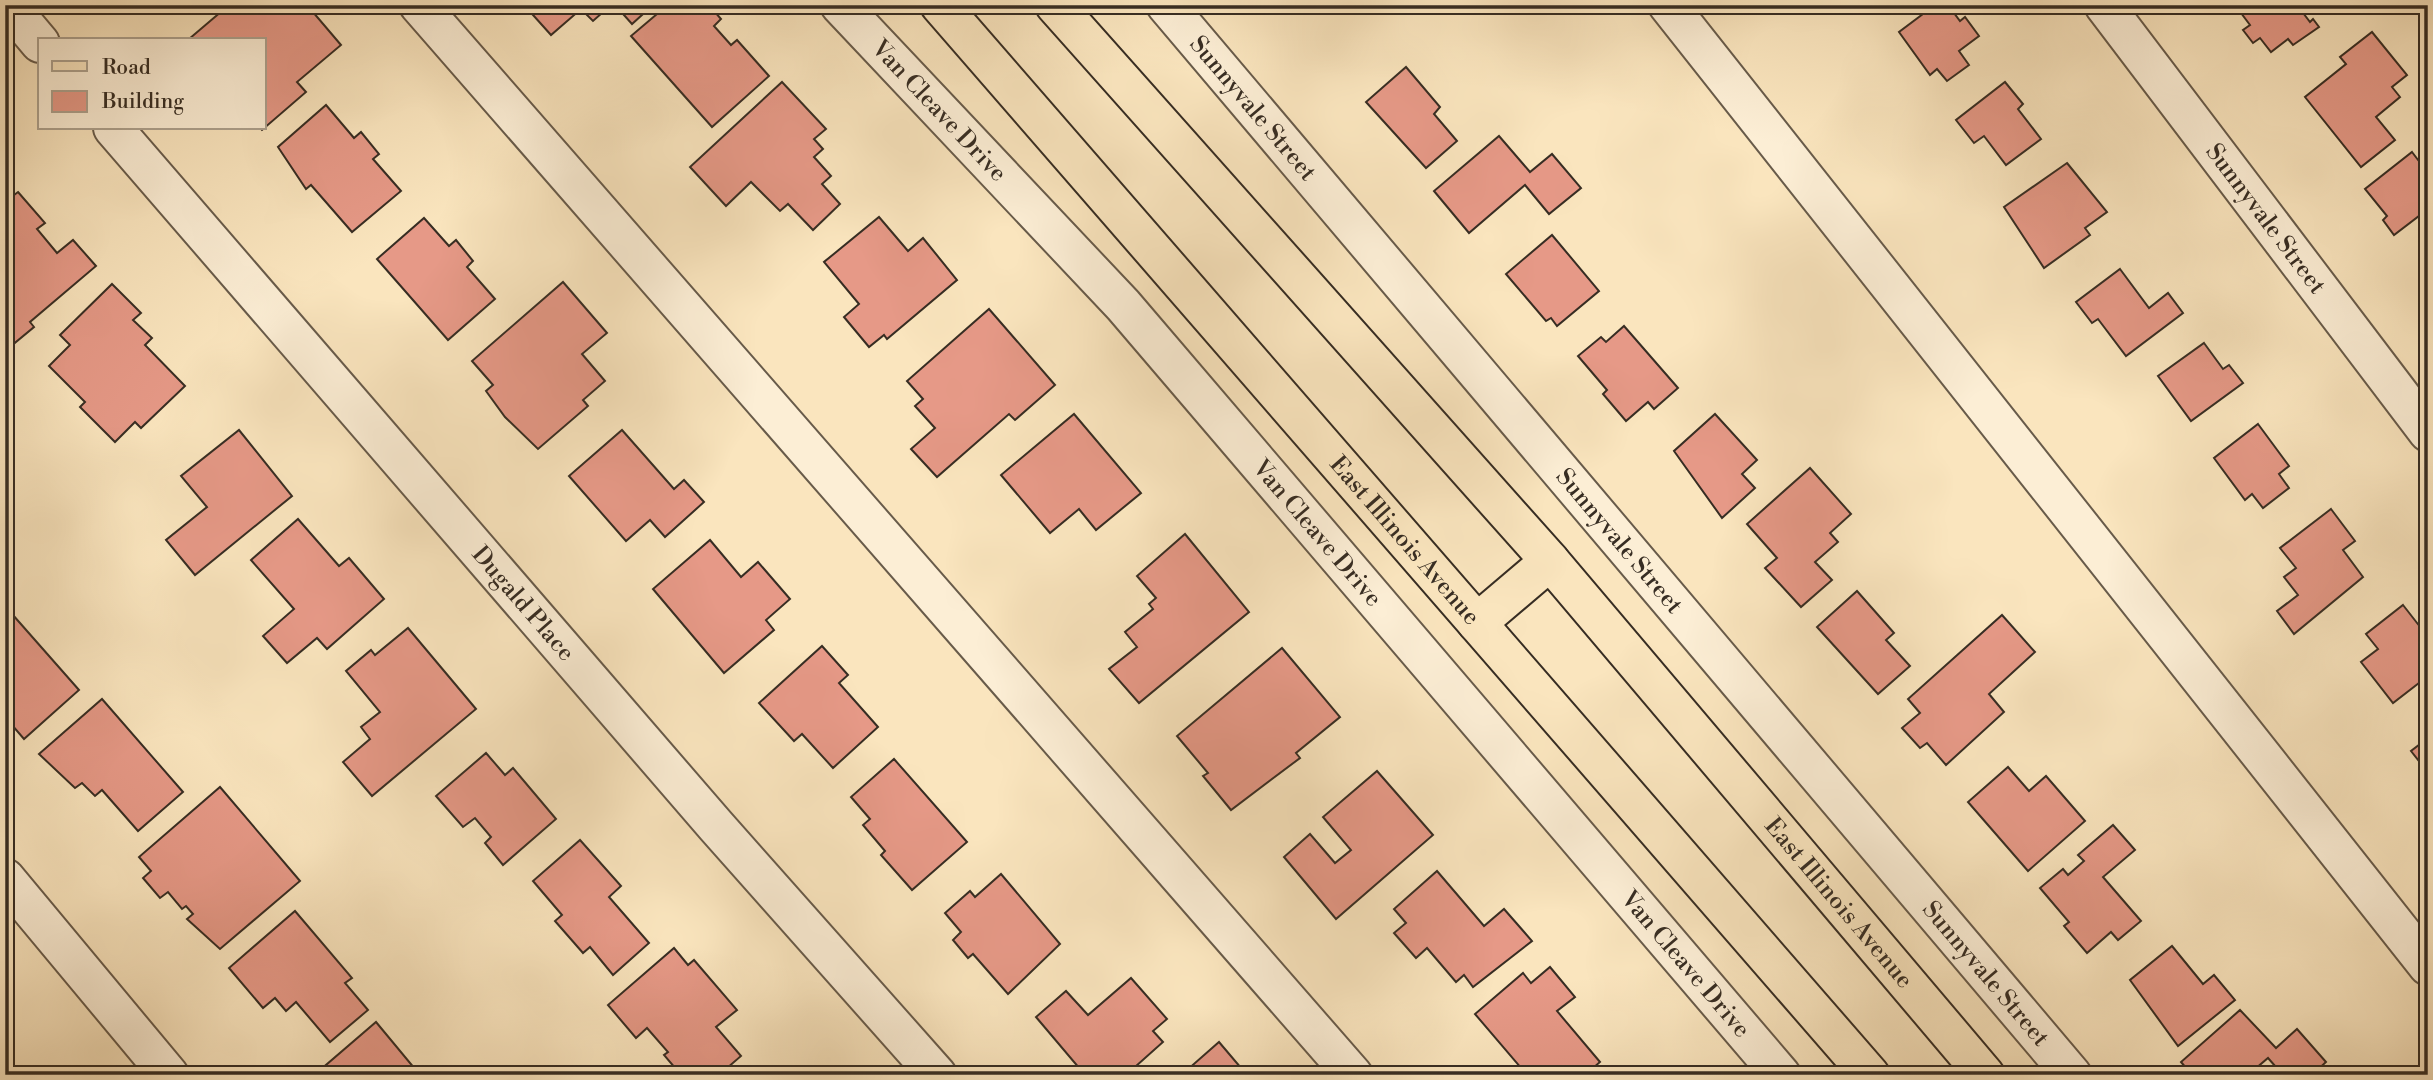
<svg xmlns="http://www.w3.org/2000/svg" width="2433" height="1080" font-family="'Libre Bodoni',serif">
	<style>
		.building { fill: #e69987; stroke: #372d23; stroke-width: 2 }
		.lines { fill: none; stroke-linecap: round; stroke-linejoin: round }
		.minor-casing { stroke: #685b4a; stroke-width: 42 }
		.major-casing { stroke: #372d23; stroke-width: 42 }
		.minor { stroke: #fceed5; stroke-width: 38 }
		.major { stroke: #fae5be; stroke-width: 38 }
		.labels { text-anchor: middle; stroke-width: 5; stroke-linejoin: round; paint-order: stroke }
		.street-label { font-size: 24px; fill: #372d23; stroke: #fceed5 }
	</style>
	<rect width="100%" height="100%" fill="#fae5be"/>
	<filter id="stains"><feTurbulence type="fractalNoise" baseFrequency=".00286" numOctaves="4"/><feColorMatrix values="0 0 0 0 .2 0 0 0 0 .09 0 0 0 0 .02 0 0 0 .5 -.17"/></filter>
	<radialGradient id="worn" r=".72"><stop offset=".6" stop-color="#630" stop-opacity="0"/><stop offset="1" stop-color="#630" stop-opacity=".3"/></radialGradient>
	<g class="building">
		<polygon points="229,5 307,5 341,45 297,82 306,92 262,130 260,128 264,128 264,40 189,39"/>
		<polygon points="524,5 611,5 593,21 581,9 551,35"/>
		<polygon points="615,5 653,5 632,24"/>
		<polygon points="662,5 709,5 721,19 714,26 731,45 737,40 769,76 712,127 631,36 664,8"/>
		<polygon points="1935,5 1948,5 1960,21 1965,17 1979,36 1959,51 1969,65 1947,81 1937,69 1930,75 1899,32"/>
		<polygon points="2235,5 2297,5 2310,22 2313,19 2319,27 2293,45 2288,39 2271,52 2260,38 2253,43 2243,30 2250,25"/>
		<polygon points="2372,32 2407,75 2392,87 2400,97 2376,117 2395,140 2361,167 2305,97 2346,64 2340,57"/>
		<polygon points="1406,67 1440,107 1434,114 1457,141 1426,168 1366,102"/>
		<polygon points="782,82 826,129 814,139 823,149 814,157 831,176 822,184 840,204 813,230 788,204 780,211 751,182 726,206 690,167"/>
		<polygon points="2005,82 2023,104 2018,109 2041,139 2006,165 1984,136 1974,143 1956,120"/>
		<polygon points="326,105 354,138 361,132 379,154 373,159 401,191 352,232 311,185 306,189 278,147"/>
		<polygon points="1499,136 1530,172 1552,154 1581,188 1549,214 1525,185 1469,233 1434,191"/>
		<polygon points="2412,152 2428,173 2428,228 2419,216 2394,235 2383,220 2387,216 2365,189"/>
		<polygon points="2067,163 2107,212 2085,228 2090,235 2044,268 2004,207"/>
		<polygon points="18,192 45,223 37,229 57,253 73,240 96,266 30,322 34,327 5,351 5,202"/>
		<polygon points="879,217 908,251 923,238 957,280 887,339 884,335 869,347 844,317 859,304 824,262"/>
		<polygon points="424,218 449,246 456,240 473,261 467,267 495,299 448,340 377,259"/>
		<polygon points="1552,235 1599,291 1557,326 1551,318 1546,321 1506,274"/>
		<polygon points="2120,269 2149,308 2168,293 2183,313 2126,356 2098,319 2092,323 2076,302"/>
		<polygon points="563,282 607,333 582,354 605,381 583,400 588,406 538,449 505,417 486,391 493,385 472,361"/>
		<polygon points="112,284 141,313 133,320 152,338 145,345 185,386 141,428 135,422 115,442 80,407 85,402 49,366 70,345 60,335"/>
		<polygon points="989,309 1055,385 1015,420 1009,414 937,477 911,449 935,428 915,406 923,399 907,381"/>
		<polygon points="1624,326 1678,388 1654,409 1648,402 1626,421 1603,394 1607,390 1578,356 1601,337 1606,342"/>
		<polygon points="2204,343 2223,369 2229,365 2243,383 2191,421 2158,376"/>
		<polygon points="1074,414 1141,493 1096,530 1079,509 1050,533 1001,475"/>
		<polygon points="1715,414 1757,460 1742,474 1755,488 1722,518 1674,451"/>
		<polygon points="2258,424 2289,466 2279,474 2289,488 2263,508 2252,494 2245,500 2214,458"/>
		<polygon points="239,430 292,496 195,575 166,540 207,507 181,476"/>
		<polygon points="622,430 674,489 684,480 704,502 665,537 650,520 626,541 569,476"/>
		<polygon points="1810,468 1851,514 1830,533 1838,542 1815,562 1832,580 1801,607 1765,568 1777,558 1747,524"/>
		<polygon points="2331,509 2355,541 2343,550 2363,577 2294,634 2277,611 2298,595 2284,577 2296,568 2280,548"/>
		<polygon points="298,519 339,566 349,558 384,599 327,649 317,638 287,663 263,636 294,609 251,560"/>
		<polygon points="1185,534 1249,612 1139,703 1109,669 1137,647 1125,632 1153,609 1149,604 1156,598 1137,576"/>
		<polygon points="710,540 741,577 758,562 790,599 766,620 774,630 724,673 653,589"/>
		<polygon points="1857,591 1894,633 1886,640 1910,666 1878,694 1817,627"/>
		<polygon points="2403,605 2428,637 2428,664 2424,667 2428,676 2393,703 2361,662 2378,649 2366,634"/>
		<polygon points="5,606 79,690 24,739 5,717"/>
		<polygon points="2002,615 2035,652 1989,694 2004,712 1946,765 1927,743 1920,748 1902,728 1920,713 1908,699"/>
		<polygon points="408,628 476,709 372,796 343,762 370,739 361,727 380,712 346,671 371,650 375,655"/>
		<polygon points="822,646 848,675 839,683 878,727 833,768 802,734 794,741 759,703"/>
		<polygon points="1282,648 1340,717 1296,753 1300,758 1231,810 1203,776 1208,773 1177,736"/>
		<polygon points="102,699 183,792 138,831 102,790 95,796 82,783 75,788 39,754"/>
		<polygon points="2428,738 2428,769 2426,770 2411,751"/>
		<polygon points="486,753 505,775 513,768 556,819 503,865 485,843 491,837 475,818 463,827 436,796"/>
		<polygon points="894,759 967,842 912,890 881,855 885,851 863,825 870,819 851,797"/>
		<polygon points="2008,767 2029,791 2046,776 2085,821 2028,871 1968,802"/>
		<polygon points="1377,771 1433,835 1336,919 1284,857 1310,834 1335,863 1351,850 1323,817"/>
		<polygon points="220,787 300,881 220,949 187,919 193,914 186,906 182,909 168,892 160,898 143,878 151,871 139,857"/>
		<polygon points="2113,825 2135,850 2103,877 2141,921 2118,940 2111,932 2087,953 2064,926 2069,922 2040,888 2063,869 2068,875 2084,861 2078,855"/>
		<polygon points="580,840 621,886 609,897 649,943 613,975 590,947 583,953 555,921 562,915 533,881"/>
		<polygon points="1437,871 1484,926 1504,909 1532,941 1473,987 1464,975 1456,982 1427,948 1416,958 1394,933 1406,923 1394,909"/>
		<polygon points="1001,874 1060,944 1008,994 973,954 968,958 953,940 961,932 945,913 970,891 975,897"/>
		<polygon points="295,911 352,978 345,983 368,1010 330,1042 296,1002 286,1011 275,998 263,1008 229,968"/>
		<polygon points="2172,946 2203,984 2214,975 2235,1000 2178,1046 2130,980"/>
		<polygon points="674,948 688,965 694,960 737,1010 716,1027 741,1056 719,1075 681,1075 664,1055 668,1052 647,1028 636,1038 608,1005"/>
		<polygon points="1550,967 1575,997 1557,1011 1600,1062 1585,1075 1527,1075 1475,1014 1523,973 1531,983"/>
		<polygon points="1131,978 1167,1019 1153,1031 1163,1042 1126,1075 1085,1075 1036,1017 1066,991 1088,1015"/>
		<polygon points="2240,1010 2276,1048 2297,1029 2326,1062 2312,1075 2283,1075 2268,1058 2248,1075 2192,1075 2181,1062"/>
		<polygon points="376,1022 420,1075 322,1075 319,1071"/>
		<polygon points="1219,1042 1247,1075 1191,1075 1187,1070"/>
	</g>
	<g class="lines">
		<g class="minor-casing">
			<g id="minor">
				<polyline points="8,5 40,43"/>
				<polyline points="419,5 1353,1075"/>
				<path id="s1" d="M840 5 1123 305 1781 1075"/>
				<path id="s2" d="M1166 5 2072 1075"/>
				<polyline points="1668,5 2428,966"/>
				<path id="s3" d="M2104 5 2428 432"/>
				<path id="s4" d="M113 128 716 826 937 1075"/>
				<polyline points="5,878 169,1075"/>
			</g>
		</g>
		<g class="major-casing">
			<g id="major">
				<path id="s5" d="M940 5 1870 1075"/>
				<path id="s6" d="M1055 5 1550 561 1985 1075"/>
				<polyline points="1477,623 1550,561"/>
			</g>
		</g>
		<use href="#minor" class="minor"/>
		<use href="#major" class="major"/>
	</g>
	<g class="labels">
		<g class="street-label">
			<text dy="8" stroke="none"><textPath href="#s2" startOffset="135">Sunnyvale Street</textPath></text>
			<text dy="8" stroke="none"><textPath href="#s1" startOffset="145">Van Cleave Drive</textPath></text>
			<text dy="8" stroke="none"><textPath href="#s3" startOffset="268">Sunnyvale Street</textPath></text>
			<text dy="8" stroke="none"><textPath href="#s1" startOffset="712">Van Cleave Drive</textPath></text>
			<text dy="8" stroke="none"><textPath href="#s5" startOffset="709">East Illinois Avenue</textPath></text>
			<text dy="8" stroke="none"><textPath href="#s2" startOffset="702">Sunnyvale Street</textPath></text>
			<text dy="8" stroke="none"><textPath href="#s4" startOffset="628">Dugald Place</textPath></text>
			<text dy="8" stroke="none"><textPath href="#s6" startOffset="1192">East Illinois Avenue</textPath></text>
			<text dy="8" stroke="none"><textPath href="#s1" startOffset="1279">Van Cleave Drive</textPath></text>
			<text dy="8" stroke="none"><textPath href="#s2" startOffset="1269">Sunnyvale Street</textPath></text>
		</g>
	</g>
	<rect width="2433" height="1080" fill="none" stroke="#fae5be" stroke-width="28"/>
	<rect x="7" y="7" width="2419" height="1066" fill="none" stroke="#372d23" stroke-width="3.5"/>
	<rect x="14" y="14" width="2405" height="1052" fill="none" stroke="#372d23" stroke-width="2"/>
	<rect x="38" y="38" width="228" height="91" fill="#fceed5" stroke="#ada18e" stroke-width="2"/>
	<rect x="52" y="61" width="35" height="10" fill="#fae5be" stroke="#ada18e" stroke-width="2"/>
	<text x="102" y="74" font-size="21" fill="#372d23">Road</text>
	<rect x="52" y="91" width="35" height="21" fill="#e69987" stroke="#ada18e" stroke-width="2"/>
	<text x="102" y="108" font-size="21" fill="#372d23">Building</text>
	<rect width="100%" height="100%" filter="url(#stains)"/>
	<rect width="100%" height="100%" fill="url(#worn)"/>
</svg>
